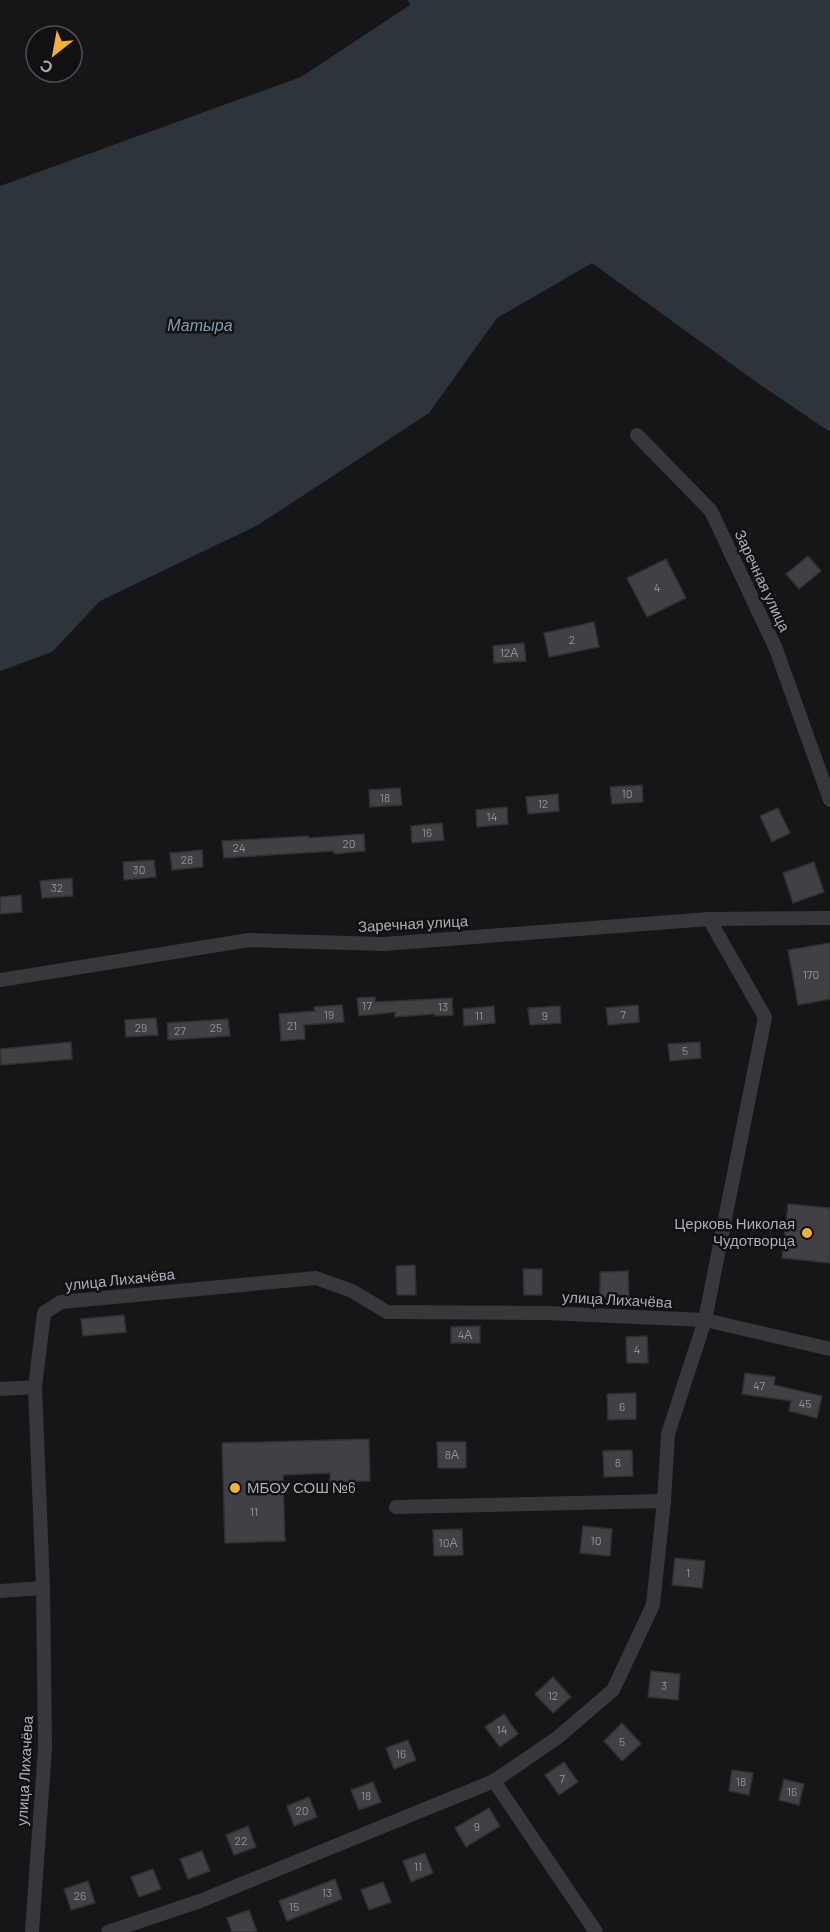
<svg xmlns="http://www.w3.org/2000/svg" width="830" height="1932" font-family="Barlow,sans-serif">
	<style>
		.water { fill: #2c353c }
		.building { fill: #404145; stroke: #303034; stroke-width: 1.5 }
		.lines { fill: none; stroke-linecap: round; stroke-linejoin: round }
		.street { stroke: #37383d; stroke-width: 14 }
		.poi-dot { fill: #f2b134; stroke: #111113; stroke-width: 2 }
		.labels { text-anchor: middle; stroke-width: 5; stroke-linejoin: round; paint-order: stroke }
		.number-label { font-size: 12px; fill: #8e929b }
		.street-label { font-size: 15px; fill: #a8adb8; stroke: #111113 }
		.poi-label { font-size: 15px; fill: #a8adb8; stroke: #111113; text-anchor: end }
		.water-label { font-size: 16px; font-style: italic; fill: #7f9bb3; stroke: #111113 }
	</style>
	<rect width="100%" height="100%" fill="#161618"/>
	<polygon class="water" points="408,0 830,0 830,432 759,384 592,263 497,318 429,413 258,525 100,601 52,652 0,671 0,186 301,77 410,5"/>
	<g class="building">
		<polygon points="808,556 821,571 799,589 786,574"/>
		<polygon points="666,559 686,598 647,617 627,578"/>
		<polygon points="594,622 599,647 549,657 544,633"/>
		<polygon points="524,643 526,661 494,663 493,646"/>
		<polygon points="642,785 643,802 612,804 610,787"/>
		<polygon points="400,788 402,805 370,807 369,790"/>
		<polygon points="558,794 559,811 528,814 526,797"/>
		<polygon points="507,807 508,824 477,827 476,810"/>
		<polygon points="778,808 790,833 772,842 760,816"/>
		<polygon points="442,823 444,840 412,843 411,826"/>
		<polygon points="364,834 365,851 334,854 334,851 224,858 222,841 308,836 309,838"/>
		<polygon points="202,850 203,867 172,870 170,853"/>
		<polygon points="154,860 156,877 124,880 123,862"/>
		<polygon points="814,862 824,892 793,903 783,873"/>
		<polygon points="72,878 73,896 42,898 40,881"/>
		<polygon points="21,895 22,912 0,914 0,897"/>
		<polygon points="830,943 830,999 798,1005 788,950"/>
		<polygon points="375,997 375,1002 452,998 453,1015 435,1016 435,1014 395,1017 395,1012 359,1016 357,998"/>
		<polygon points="342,1005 344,1022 304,1025 305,1039 281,1041 279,1014 315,1011 314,1007"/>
		<polygon points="638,1005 639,1022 608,1025 606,1008"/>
		<polygon points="494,1006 495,1023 464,1026 463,1009"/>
		<polygon points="560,1006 561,1023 530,1025 528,1008"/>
		<polygon points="156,1018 158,1035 126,1037 125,1020"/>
		<polygon points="228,1019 230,1036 168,1040 167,1023"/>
		<polygon points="71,1042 72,1059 1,1065 0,1049"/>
		<polygon points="700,1042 701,1058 670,1061 668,1044"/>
		<polygon points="788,1204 830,1208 830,1263 782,1258"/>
		<polygon points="415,1265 416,1295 397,1295 396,1266"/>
		<polygon points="523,1269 542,1269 542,1295 524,1295"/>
		<polygon points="628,1271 629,1297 600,1298 600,1272"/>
		<polygon points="124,1315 126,1332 83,1336 81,1319"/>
		<polygon points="480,1326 480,1343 451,1343 451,1327"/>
		<polygon points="647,1336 648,1363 627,1363 626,1337"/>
		<polygon points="745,1373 775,1377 774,1385 822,1396 817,1418 789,1411 791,1401 742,1394"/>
		<polygon points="636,1393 636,1419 608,1420 607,1394"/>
		<polygon points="369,1439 370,1481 330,1482 330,1473 283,1475 285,1541 225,1543 222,1443"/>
		<polygon points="437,1442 466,1442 466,1468 438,1468"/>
		<polygon points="632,1450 633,1476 604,1477 603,1451"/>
		<polygon points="583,1526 612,1529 610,1556 580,1553"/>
		<polygon points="462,1529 463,1555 434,1556 433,1530"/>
		<polygon points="675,1558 705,1561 702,1588 672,1585"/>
		<polygon points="651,1671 680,1674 678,1700 648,1697"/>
		<polygon points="553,1677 571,1697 553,1713 535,1694"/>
		<polygon points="504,1714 518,1734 500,1747 485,1727"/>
		<polygon points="622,1723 641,1744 622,1761 604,1741"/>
		<polygon points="408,1740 416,1760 394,1769 386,1748"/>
		<polygon points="564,1762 578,1782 559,1795 545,1775"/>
		<polygon points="732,1770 753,1773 749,1795 729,1791"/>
		<polygon points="784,1779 804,1784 799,1805 779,1800"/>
		<polygon points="373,1782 381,1802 359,1810 351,1790"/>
		<polygon points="309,1797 317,1817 294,1826 287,1806"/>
		<polygon points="489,1808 500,1826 466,1847 455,1828"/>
		<polygon points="248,1826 256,1847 234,1855 226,1835"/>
		<polygon points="202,1851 210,1871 188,1879 180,1859"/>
		<polygon points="425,1853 433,1873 411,1882 403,1861"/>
		<polygon points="153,1869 161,1889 139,1897 131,1877"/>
		<polygon points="335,1879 342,1899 287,1921 279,1901"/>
		<polygon points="88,1881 95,1903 71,1910 64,1889"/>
		<polygon points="383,1882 391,1902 369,1910 361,1890"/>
		<polygon points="249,1910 257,1932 232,1932 227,1918"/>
	</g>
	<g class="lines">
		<g class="street">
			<polyline points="637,435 711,511 776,649 830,800"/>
			<polyline points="0,980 249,940 384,944 709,919 830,918"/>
			<polyline points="0,1389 35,1387"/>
			<polyline points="396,1507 664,1501"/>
			<polyline points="0,1591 43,1588"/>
			<polyline points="494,1781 596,1932"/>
			<polyline points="32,1932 45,1748 43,1588 35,1387 44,1313 61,1302 316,1278 352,1291 387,1312 546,1313 705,1320 830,1349"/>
			<polyline points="108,1932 200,1901 494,1781 557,1738 613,1690 653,1605 664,1501 668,1434 705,1320 765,1017 709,919"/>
		</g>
	</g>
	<g class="poi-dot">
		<circle cx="807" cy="1233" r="6"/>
		<circle cx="235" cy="1488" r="6"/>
	</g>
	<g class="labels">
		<g class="number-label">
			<text x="657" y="592">4</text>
			<text x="572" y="644">2</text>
			<text x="509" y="657">12А</text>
			<text x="627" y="798">10</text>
			<text x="385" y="802">18</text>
			<text x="543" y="808">12</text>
			<text x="492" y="821">14</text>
			<text x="427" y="837">16</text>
			<text x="349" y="848">20</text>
			<text x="239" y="852">24</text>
			<text x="187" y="864">28</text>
			<text x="139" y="874">30</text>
			<text x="57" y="892">32</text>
			<text x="811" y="979">170</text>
			<text x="367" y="1010">17</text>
			<text x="443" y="1011">13</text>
			<text x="329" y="1019">19</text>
			<text x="623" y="1019">7</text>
			<text x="479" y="1020">11</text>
			<text x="545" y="1020">9</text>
			<text x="292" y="1030">21</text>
			<text x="141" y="1032">29</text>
			<text x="216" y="1032">25</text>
			<text x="180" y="1035">27</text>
			<text x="685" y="1055">5</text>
			<text x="465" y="1339">4А</text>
			<text x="637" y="1354">4</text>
			<text x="759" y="1390">47</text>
			<text x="805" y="1408">45</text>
			<text x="622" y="1411">6</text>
			<text x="452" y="1459">8А</text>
			<text x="618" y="1467">8</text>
			<text x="254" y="1516">11</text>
			<text x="596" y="1545">10</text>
			<text x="448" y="1547">10А</text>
			<text x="688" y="1577">1</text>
			<text x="664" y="1690">3</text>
			<text x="553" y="1700">12</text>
			<text x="502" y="1734">14</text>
			<text x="622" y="1746">5</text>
			<text x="401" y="1758">16</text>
			<text x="562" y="1783">7</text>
			<text x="741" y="1786">18</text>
			<text x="792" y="1796">16</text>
			<text x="366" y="1800">18</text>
			<text x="302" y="1815">20</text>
			<text x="477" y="1831">9</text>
			<text x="241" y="1845">22</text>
			<text x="418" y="1871">11</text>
			<text x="327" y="1897">13</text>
			<text x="80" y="1900">26</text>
			<text x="294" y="1911">15</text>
		</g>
		<g class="street-label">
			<text transform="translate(762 581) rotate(65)" y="5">Заречная улица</text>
			<text transform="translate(413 924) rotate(-3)" y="5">Заречная улица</text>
			<text transform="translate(120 1280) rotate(-6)" y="5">улица Лихачёва</text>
			<text transform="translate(617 1300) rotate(3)" y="5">улица Лихачёва</text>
			<text transform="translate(25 1771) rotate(-87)" y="5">улица Лихачёва</text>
		</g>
		<g class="poi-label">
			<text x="795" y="1229">Церковь Николая<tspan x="795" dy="17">Чудотворца</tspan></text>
			<text x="247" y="1493" text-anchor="start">МБОУ СОШ №6</text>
		</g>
		<g class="water-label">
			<text x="200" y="331">Матыра</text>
		</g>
	</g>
	<g transform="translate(54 54) rotate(211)"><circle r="28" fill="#111113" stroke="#4d4f55" stroke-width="1.5"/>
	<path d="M0-4.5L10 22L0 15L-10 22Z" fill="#f2b134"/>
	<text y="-9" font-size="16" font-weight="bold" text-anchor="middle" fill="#a8adb8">С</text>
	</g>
</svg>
